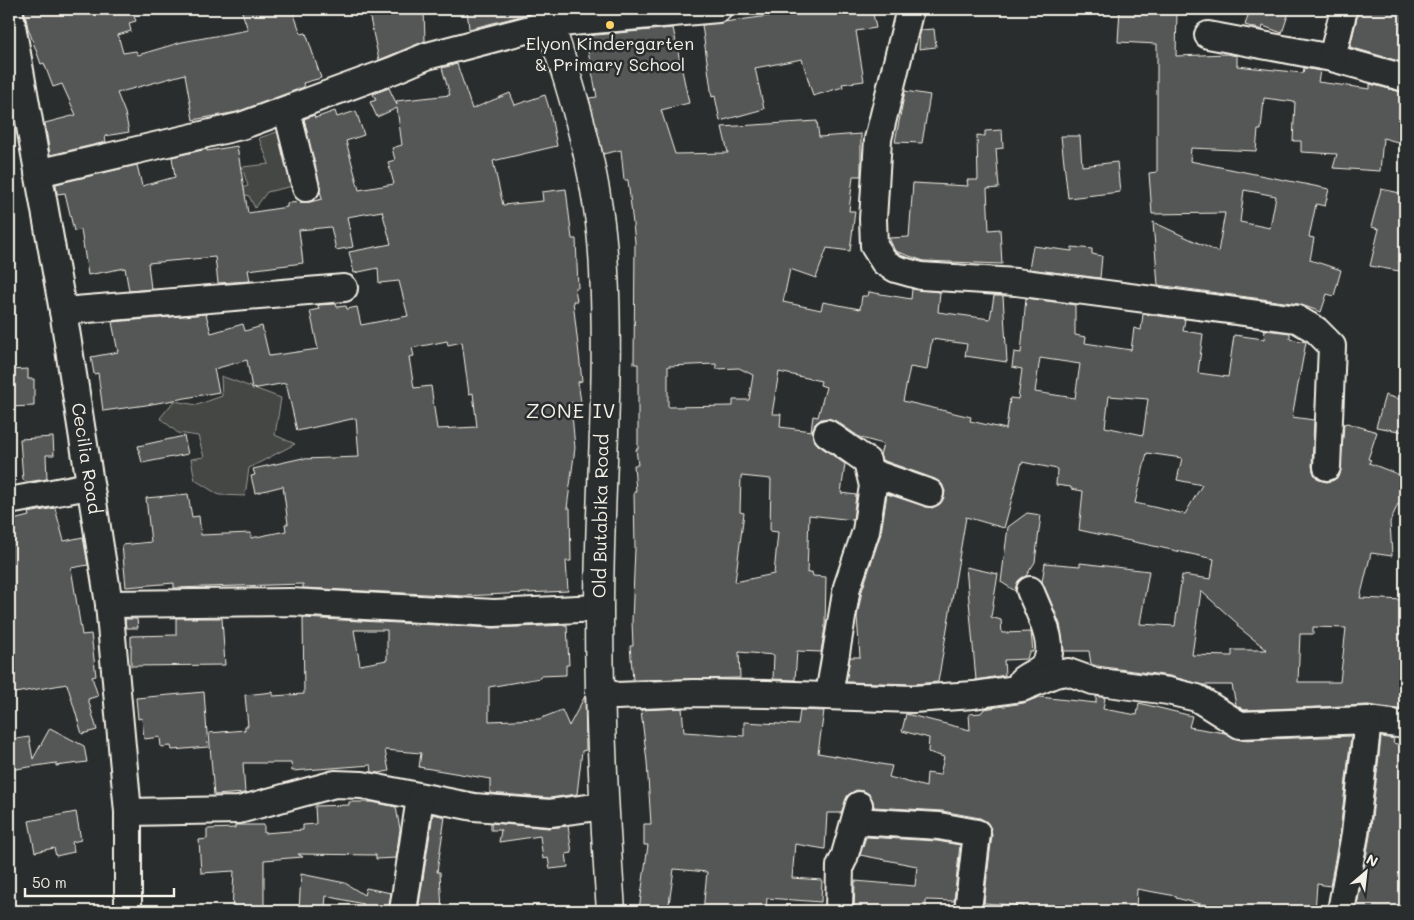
<svg xmlns="http://www.w3.org/2000/svg" width="1414" height="920" font-family="Mali,sans-serif">
	<style>
		.green { fill: #444645; stroke: #9c9c96 }
		.building { fill: #555756; stroke: #f4f1e8; fill-rule: evenodd }
		.lines { fill: none; stroke-linecap: round; stroke-linejoin: round }
		.minor-casing { stroke: #f4f1e8; stroke-width: 30 }
		.major-casing { stroke: #f4f1e8; stroke-width: 31 }
		.minor { stroke: #2a2d2e; stroke-width: 26 }
		.major { stroke: #2a2d2e; stroke-width: 28 }
		.poi-dot { fill: #ffd166; stroke: #2a2d2e; stroke-width: 2 }
		.labels { text-anchor: middle; stroke-width: 5; stroke-linejoin: round; paint-order: stroke }
		.poi-label { font-size: 18px; fill: #f4f1e8; stroke: #2a2d2e }
		.street-label { font-size: 18px; fill: #f4f1e8; stroke: #2a2d2e }
		.quarter-label { font-size: 20px; letter-spacing: 1px; fill: #f4f1e8; stroke: #2a2d2e }
	</style>
	<rect width="100%" height="100%" fill="#2a2d2e"/>
	<filter id="ink" filterUnits="userSpaceOnUse"><feTurbulence type="fractalNoise" baseFrequency=".02" numOctaves="2"/><feDisplacementMap in="SourceGraphic" scale="10" xChannelSelector="R" yChannelSelector="G"/><feConvolveMatrix kernelMatrix="1 2 1 2 8 2 1 2 1" color-interpolation-filters="sRGB"/></filter>
	<g filter="url(#ink)">
		<g class="green">
			<polygon points="286,129 297,185 267,192 255,208 249,196 233,191 248,186 242,167 269,164 259,138"/>
			<polygon points="221,376 281,398 275,435 295,444 249,468 245,496 219,495 195,480 191,459 204,457 198,436 178,433 160,418 174,401 197,405 222,396"/>
		</g>
		<g class="building">
			<polygon points="24,9 131,9 136,21 129,23 131,31 118,35 123,53 136,51 138,55 182,42 248,30 241,9 292,9 301,34 306,33 321,78 303,83 304,87 237,112 193,120 185,74 117,93 125,113 129,132 105,136 106,142 50,155 45,123 76,115 62,84 53,87 44,63 41,64 28,28"/>
			<polygon points="368,9 424,9 425,41 379,60"/>
			<polygon points="467,9 529,9 529,14 469,29"/>
			<polygon points="820,9 872,9 876,28 856,31 864,81 842,84 843,87 813,96 802,59 755,68 764,109 720,121 715,96 712,97 702,25"/>
			<path d="M1120 9 1177 11 1176 56 1227 54 1237 56V66L1303 73 1304 68 1320 71 1318 82 1370 89V84L1405 93V144L1383 138 1380 171 1333 168 1337 154 1301 152V141H1293L1295 102 1264 98 1261 130H1258L1256 151 1191 148 1190 161 1329 189 1325 206 1316 204 1309 237 1314 238 1310 260 1341 270 1334 296 1327 294 1321 312 1299 304 1158 285 1153 222 1218 252 1225 213 1152 214 1149 173 1157 172V44L1118 42ZM1244 190 1276 196 1270 228 1240 222Z"/>
			<polygon points="1250,9 1290,9 1282,33 1263,26 1262,30 1245,25"/>
			<polygon points="1359,9 1405,9 1405,63 1350,47"/>
			<path d="M673 28 689 103 661 110 675 154 728 153 722 127 817 121 819 137 861 134V176H853L849 211H855L850 251 827 248 816 278 790 269 783 302 821 310 823 302 860 309 862 296H868L869 292 911 299 912 289 940 292 938 312 990 319 994 296H1003L1007 362 965 356 967 344 932 339 927 370 910 367 903 401 971 417 970 421 1006 429 1010 398 1018 399 1022 369 1012 367 1014 352 1021 353 1026 298 1075 305V335L1086 337 1085 343 1131 350 1134 328 1141 330 1143 314 1185 319 1183 331 1203 334 1198 373 1228 377 1234 335 1264 339 1265 330 1290 333V339L1306 342 1292 417 1314 420 1312 466 1314 474 1319 480 1327 482 1334 480 1340 475 1344 424 1347 423 1377 432 1368 459 1371 460 1369 463 1405 477V506L1398 504 1390 522 1392 556 1371 553 1360 598 1405 600V627L1400 663H1405V710L1368 705 1244 710 1236 705 1232 685H1203L1170 676 1097 666 1091 664 1089 651H1064L1060 624 1042 582 1045 563 1080 566V563L1149 571 1140 624 1175 626 1182 575 1211 579 1214 559 1079 530 1083 491 1071 489V487L1056 485 1057 469 1022 462 1004 528 966 517 938 682 913 684 846 682 850 657H860L857 617 862 591 881 533 887 494 932 508 940 504 944 497 945 491 942 484 935 479 882 460 880 455 883 444 861 438 836 421 828 418 821 419 815 424 812 431 813 439 818 445 845 464 841 493 856 495 853 520 809 515 807 573 812 572 813 576 826 577 825 627 821 652 797 651 795 680 773 679 774 655 739 652 740 678 633 680 630 646H633L632 621 635 548 634 492H636L634 465H638L636 449H638V364H634L635 242 628 180H624L621 150 603 154 589 98 597 97 585 36ZM1040 358 1080 364 1075 398 1035 392ZM716 364V369L739 368 753 375 749 400H733V406L668 407V366ZM779 372 821 381 820 385 826 387 818 417 813 416 811 431 780 427 781 414H772ZM1109 396 1148 399 1143 435 1105 427ZM1147 453 1182 458 1177 480 1202 485 1185 514 1135 503ZM741 476 771 479 770 531 778 532 774 574 735 582 744 513 740 512ZM1201 591 1238 624 1237 626 1267 650H1232V656L1192 655ZM1313 627 1346 628 1340 682H1298L1300 634H1313Z"/>
			<polygon points="934,29 936,47 919,49 920,30"/>
			<path d="M457 64 472 109 510 93 515 105 545 95 550 111 557 146 493 161 503 205 543 201 542 192 566 189 572 239H576L578 288H575L577 301H573L582 381 578 382 581 402 571 403 575 448 567 508H570L571 561H566L568 591 465 596 303 588V584L174 588V583L126 587 122 545 151 542 146 498 188 494 192 517 199 516 201 535 251 533V538L286 531 285 524H288L283 486 255 493 251 476 255 475 253 469 303 458V459L359 457 356 418 297 431 286 383 252 389 247 360 214 369 219 392 146 405 103 411 98 373 94 374 91 357 118 352 112 322 206 314 211 333 243 324 245 331 262 326 269 356 318 349 310 311 319 309 318 305 336 304 337 307 346 306 347 309 357 307 361 325 408 316 399 281 379 283 378 268 354 273 349 252 391 244 382 211 347 217 353 247 336 250 331 227 299 230 303 263 248 270 250 281 218 283 215 257 148 263 151 289 129 291 125 268 88 275 81 230 74 231 65 193 57 194 56 184 137 165 142 186 175 177 172 157 207 149V151L237 146 248 213 287 207V203L310 202 322 199 304 119 314 115 315 118 335 111 337 117 356 111 364 135 346 141 359 190 394 184 388 162 395 160 392 148 402 145 397 108 377 117 370 102 376 100 373 94 389 88 397 105 396 101 450 95 442 68ZM447 341 448 345 462 342 469 394 473 393 477 427 437 429 431 386 414 388 409 357 414 356 412 348Z"/>
			<polygon points="905,91 930,95 922,143 895,142"/>
			<polygon points="1002,130 1003,148 996,149 999,188 987,189 989,230 1000,229 1002,264 924,261 895,251 889,238 909,237 913,183 968,186 967,180 978,180 977,135 985,136 985,131"/>
			<polygon points="1061,136 1080,136 1082,166 1117,162 1120,192 1068,198"/>
			<polygon points="1381,189 1405,194 1405,272 1370,266 1379,229 1371,227"/>
			<polygon points="1033,246 1072,251 1072,247 1092,249 1092,254 1102,256 1100,278 1029,269"/>
			<polygon points="28,369 28,379 34,379 34,406 9,407 9,370"/>
			<polygon points="1385,395 1405,401 1405,432 1376,427"/>
			<polygon points="184,436 188,454 142,463 138,446"/>
			<polygon points="53,437 54,455 46,455 47,479 27,482 23,480 20,439"/>
			<polygon points="55,508 64,541 83,537 88,565 71,568 82,635 91,634 96,676 92,677 98,696 88,699 97,730 82,734 67,684 9,694 9,521 29,516 28,513"/>
			<polygon points="1027,513 1041,515 1035,562 1026,576 1018,581 1015,591 1001,582 1008,527"/>
			<polygon points="966,567 998,574 991,617 1001,620 1002,633 1031,632 1033,652 1029,652 1027,659 1004,660 1005,675 976,680"/>
			<polygon points="176,618 222,618 225,665 131,666 131,636 176,635"/>
			<path d="M303 618 493 628 567 625 569 665H566V675L540 676V678L489 687V721L539 719 562 710 569 726 585 696 586 750 582 751 577 794 550 798 490 793V779L419 767 421 753 385 750 389 771 379 773 372 772 371 765 292 771 291 763H243L245 793 214 795 209 733 245 730V726H248L245 695 273 692V696L304 694ZM354 630H387V660L360 665Z"/>
			<polygon points="125,619 137,619 138,628 126,628"/>
			<polygon points="204,692 208,747 172,750 171,746 161,747 160,737 144,739 142,718 138,719 136,698"/>
			<polygon points="1096,696 1105,698 1103,709 1137,715 1139,703 1192,716 1189,727 1225,733 1240,740 1351,736 1340,832 1330,886 1317,884 1315,911 1260,909 1260,911 1240,911 1200,904 1176,898 1176,896 1137,889 1136,911 1023,911 1024,906 984,903 992,835 987,822 980,818 942,811 874,807 873,801 869,794 864,791 856,790 848,795 841,813 827,813 825,849 795,844 792,878 822,880 821,902 767,898 766,911 703,911 707,872 674,869 668,911 639,910 648,845 644,845 644,824 651,824 647,762 641,710 682,708 684,732 744,736 744,722 798,725 800,710 824,711 818,753 892,766 889,777 926,787 927,773 940,775 944,757 928,752 929,738 902,731 906,714 970,730 969,714 981,713 984,709 1024,703 1039,697 1096,703"/>
			<polygon points="50,728 84,746 87,762 56,766 56,763 9,770 9,740 29,737 33,759"/>
			<polygon points="1381,737 1394,739 1393,743 1405,746 1405,858 1399,894 1405,895 1405,911 1356,911 1370,836"/>
			<polygon points="349,802 372,802 396,807 400,829 396,858 376,859 376,855 298,854 303,857 264,860 264,911 232,911 234,871 201,873 199,840 207,839 207,829 235,828 235,825 264,825 264,833 303,830 303,825 316,824 315,806 349,805"/>
			<polygon points="76,812 81,840 72,842 74,852 56,856 54,848 35,852 29,821"/>
			<polygon points="433,814 445,817 437,872 440,872 442,911 418,911"/>
			<polygon points="491,823 549,828 568,826 572,853 566,854 568,867 550,869 548,858 543,859 540,836 499,842 501,830 491,830"/>
			<polygon points="866,837 937,841 960,845 954,901 926,900 926,911 854,911 855,881 915,886 917,866 860,855"/>
			<polygon points="301,874 345,883 364,895 366,888 391,893 388,911 361,911 363,904 326,896 325,907 322,906 321,911 299,911"/>
		</g>
		<g class="lines">
			<g class="minor-casing">
				<g id="minor">
					<path id="s1" d="M9 9 63 311 109 604 128 812V911"/>
					<polyline points="910,9 878,139 873,219 874,246 884,262 896,269 921,276 1016,282 1297,319 1316,330 1332,346 1327,467"/>
					<polyline points="1208,35 1332,58 1405,78"/>
					<polyline points="1332,58 1344,9"/>
					<polyline points="287,111 306,188"/>
					<polyline points="38,173 241,126 394,70 427,56 549,24 718,9"/>
					<polyline points="63,311 344,288"/>
					<polyline points="827,433 867,461 873,486 866,531 847,587 829,695"/>
					<polyline points="870,472 930,493"/>
					<polyline points="9,501 89,486"/>
					<polyline points="109,604 290,602 494,613 599,608"/>
					<path d="M1022 680C1028 675 1037 672 1042 667 1061 651 1037 608 1030 590"/>
					<polyline points="600,690 616,696 694,693 767,694 913,699 974,695 1022,688 1055,674 1068,672 1093,681 1168,691 1197,698 1240,725 1368,720 1405,725"/>
					<polyline points="128,812 239,810 335,784 362,785 474,807 550,813 604,806"/>
					<polyline points="855,821 939,826 977,833 968,910"/>
					<polyline points="403,911 420,798"/>
					<polyline points="839,911 840,866 844,858 859,805"/>
					<polyline points="1341,911 1355,834 1368,720"/>
				</g>
			</g>
			<g class="major-casing">
				<path id="major" d="M544 9C573 88 601 186 604 271 610 384 599 497 599 610 599 710 604 811 611 911"/>
			</g>
			<use href="#minor" class="minor"/>
			<use href="#major" class="major"/>
		</g>
	</g>
	<circle class="poi-dot" cx="610" cy="25" r="5"/>
	<g class="labels">
		<g class="poi-label">
			<text x="610" y="50">Elyon Kindergarten<tspan x="610" dy="21">&amp; Primary School</tspan></text>
		</g>
		<g class="street-label">
			<text dy="6" stroke="none"><textPath href="#s1" startOffset="456">Cecilia Road</textPath></text>
			<text transform="translate(601 516) rotate(-89)" y="6">Old Butabika Road</text>
		</g>
		<g class="quarter-label">
			<text x="571" y="418">ZONE IV</text>
		</g>
	</g>
	<rect width="1414" height="920" fill="none" stroke="#2a2d2e" stroke-width="30"/>
	<rect x="15" y="15" width="1384" height="890" fill="none" stroke="#f4f1e8" stroke-width="2" filter="url(#ink)"/>
	<g transform="translate(1366 872) rotate(28)" stroke="#2a2d2e" stroke-width="4" paint-order="stroke">
	<path d="M0-4L9 19L0 12L-9 19Z" fill="#f4f1e8"/>
	<text y="-8" font-size="14" font-weight="bold" text-anchor="middle" fill="#f4f1e8">N</text>
	</g>
	<path d="M25 888v8h149v-8" fill="none" stroke="#f4f1e8" stroke-width="2.5"/>
	<text x="32" y="888" font-size="15" fill="#f4f1e8" stroke="#2a2d2e" stroke-width="4" paint-order="stroke">50 m</text>
</svg>
